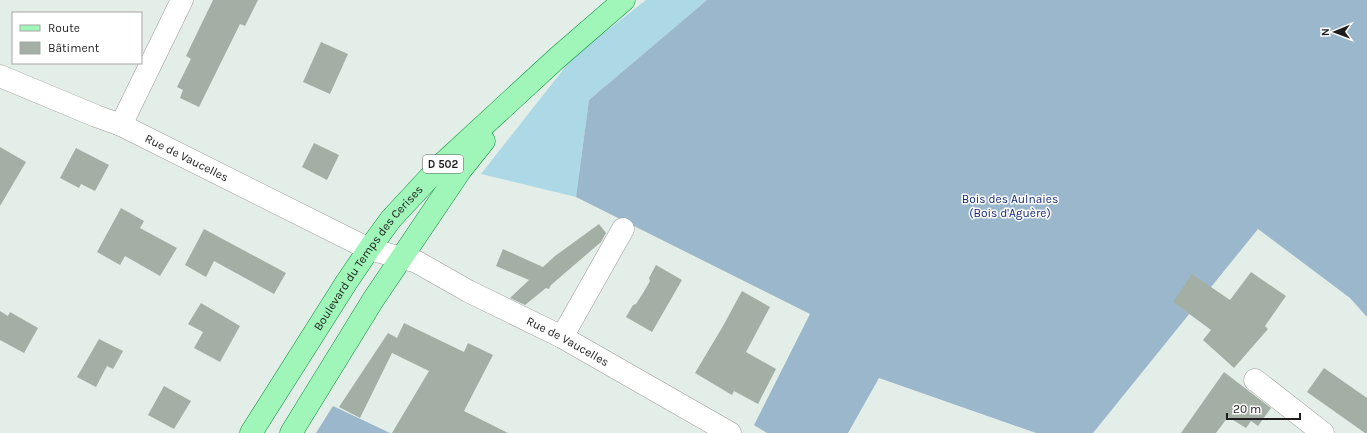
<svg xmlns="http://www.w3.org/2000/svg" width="1367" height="433" font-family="Karla,sans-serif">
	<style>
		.grass { fill: #acd9e5 }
		.forest { fill: #9bb7cb }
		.building { fill: #a3afa5 }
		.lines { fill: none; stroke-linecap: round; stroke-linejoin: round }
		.street-casing { stroke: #9a9a9a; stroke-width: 23 }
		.primary-casing { stroke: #088e3b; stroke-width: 23 }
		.street { stroke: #fff; stroke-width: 22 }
		.primary { stroke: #a0f6b8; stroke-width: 22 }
		.labels { text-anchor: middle; stroke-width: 3; stroke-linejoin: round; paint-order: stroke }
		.shield { fill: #fff; stroke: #616161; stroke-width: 1 }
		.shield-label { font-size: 11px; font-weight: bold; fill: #1d1d1d }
		.street-label { font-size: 12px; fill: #1d1d1d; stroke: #fff }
		.park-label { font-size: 12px; fill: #122675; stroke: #fff }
	</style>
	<rect width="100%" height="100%" fill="#e4eee8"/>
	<polygon class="grass" points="646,0 707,0 589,100 576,197 481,174 573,57"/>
	<g class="forest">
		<polygon points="707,0 1367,0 1367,317 1350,298 1258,229 1093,433 1036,433 879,378 848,433 767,433 754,425 810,314 576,197 589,100"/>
		<polygon points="333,406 390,433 316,433"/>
	</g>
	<g class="building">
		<polygon points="213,0 258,0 245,26 240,24 199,107 180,98 183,90 177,87 191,59 186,56"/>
		<polygon points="321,42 348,54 330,94 303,82"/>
		<polygon points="314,143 339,155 327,180 302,167"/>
		<polygon points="0,147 26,162 0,206"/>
		<polygon points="76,148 109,165 95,191 81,184 79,188 60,178"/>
		<polygon points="121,208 144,221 140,228 177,248 160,276 125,256 120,265 97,252"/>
		<polygon points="599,224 606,233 601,242 551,285 549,289 546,288 525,305 510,298 529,280 496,266 503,249 543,267 555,256"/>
		<polygon points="204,229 286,273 274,294 214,261 206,277 185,265"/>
		<polygon points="656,265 682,280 652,332 626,317 633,305 636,304 643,293 650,281 649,278"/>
		<polygon points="1251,272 1286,296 1265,326 1268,329 1234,368 1203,340 1211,330 1173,302 1192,274 1230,300"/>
		<polygon points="742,291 770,307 746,352 776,369 758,404 734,391 732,395 695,373 723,326"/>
		<polygon points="201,303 240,326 220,362 194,348 203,332 188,324"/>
		<polygon points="0,311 8,316 10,312 38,328 24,353 0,340"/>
		<polygon points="404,323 464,352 468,343 493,355 464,411 508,433 392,433 429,371 392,353 360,418 339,407 388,333 397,338"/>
		<polygon points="99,339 123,351 113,369 107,366 96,387 77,377"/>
		<polygon points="1324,368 1367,398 1367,433 1365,433 1307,392"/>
		<polygon points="1224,372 1271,408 1258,426 1251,421 1246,428 1228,417 1216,433 1181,433"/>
		<polygon points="164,386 191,401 174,429 148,415"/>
	</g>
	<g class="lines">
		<g class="street-casing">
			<g id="street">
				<path id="s1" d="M0 76 96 116 121 125 369 249 417 262 468 291 562 337 730 433"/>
				<polyline points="121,125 182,0"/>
				<polyline points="562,337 623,229"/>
				<polyline points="1255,380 1323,433"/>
			</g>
		</g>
		<g class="primary-casing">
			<g id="primary">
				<path id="s2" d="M251 433 346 283 369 249 391 219 442 164 557 58 624 0"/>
				<polyline points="291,433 373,300 460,171 484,141"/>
			</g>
		</g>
		<use href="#street" class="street"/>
		<use href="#primary" class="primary"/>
	</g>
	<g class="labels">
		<rect class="shield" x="423" y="155" width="40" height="18" rx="3"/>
		<g class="shield-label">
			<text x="443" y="168">D 502</text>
		</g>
		<g class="street-label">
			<text dy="4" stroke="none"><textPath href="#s1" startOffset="204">Rue de Vaucelles</textPath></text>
			<text dy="4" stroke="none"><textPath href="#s2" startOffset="211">Boulevard du Temps des Cerises</textPath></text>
			<text dy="4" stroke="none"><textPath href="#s1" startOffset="628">Rue de Vaucelles</textPath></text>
		</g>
		<g class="park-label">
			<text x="1010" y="203">Bois des Aulnaies<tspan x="1010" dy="14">(Bois d'Aguère)</tspan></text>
		</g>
	</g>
	<rect x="12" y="12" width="130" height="52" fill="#ffffff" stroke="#a5a5a5"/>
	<rect x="20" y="25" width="20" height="6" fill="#a0f6b8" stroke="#a5a5a5"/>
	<text x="48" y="32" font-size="12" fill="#1d1d1d">Route</text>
	<rect x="20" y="42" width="20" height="12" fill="#a3afa5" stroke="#a5a5a5"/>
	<text x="48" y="52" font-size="12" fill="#1d1d1d">Bâtiment</text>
	<g transform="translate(1335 32) rotate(269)" stroke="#ffffff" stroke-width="3" paint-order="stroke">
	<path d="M0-3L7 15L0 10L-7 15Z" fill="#1d1d1d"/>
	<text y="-6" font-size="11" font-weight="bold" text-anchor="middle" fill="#1d1d1d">N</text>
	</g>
	<path d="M1227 413v6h73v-6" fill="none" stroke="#1d1d1d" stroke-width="2"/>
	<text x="1233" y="413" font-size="12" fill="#1d1d1d" stroke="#ffffff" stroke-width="3" paint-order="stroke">20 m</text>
</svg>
